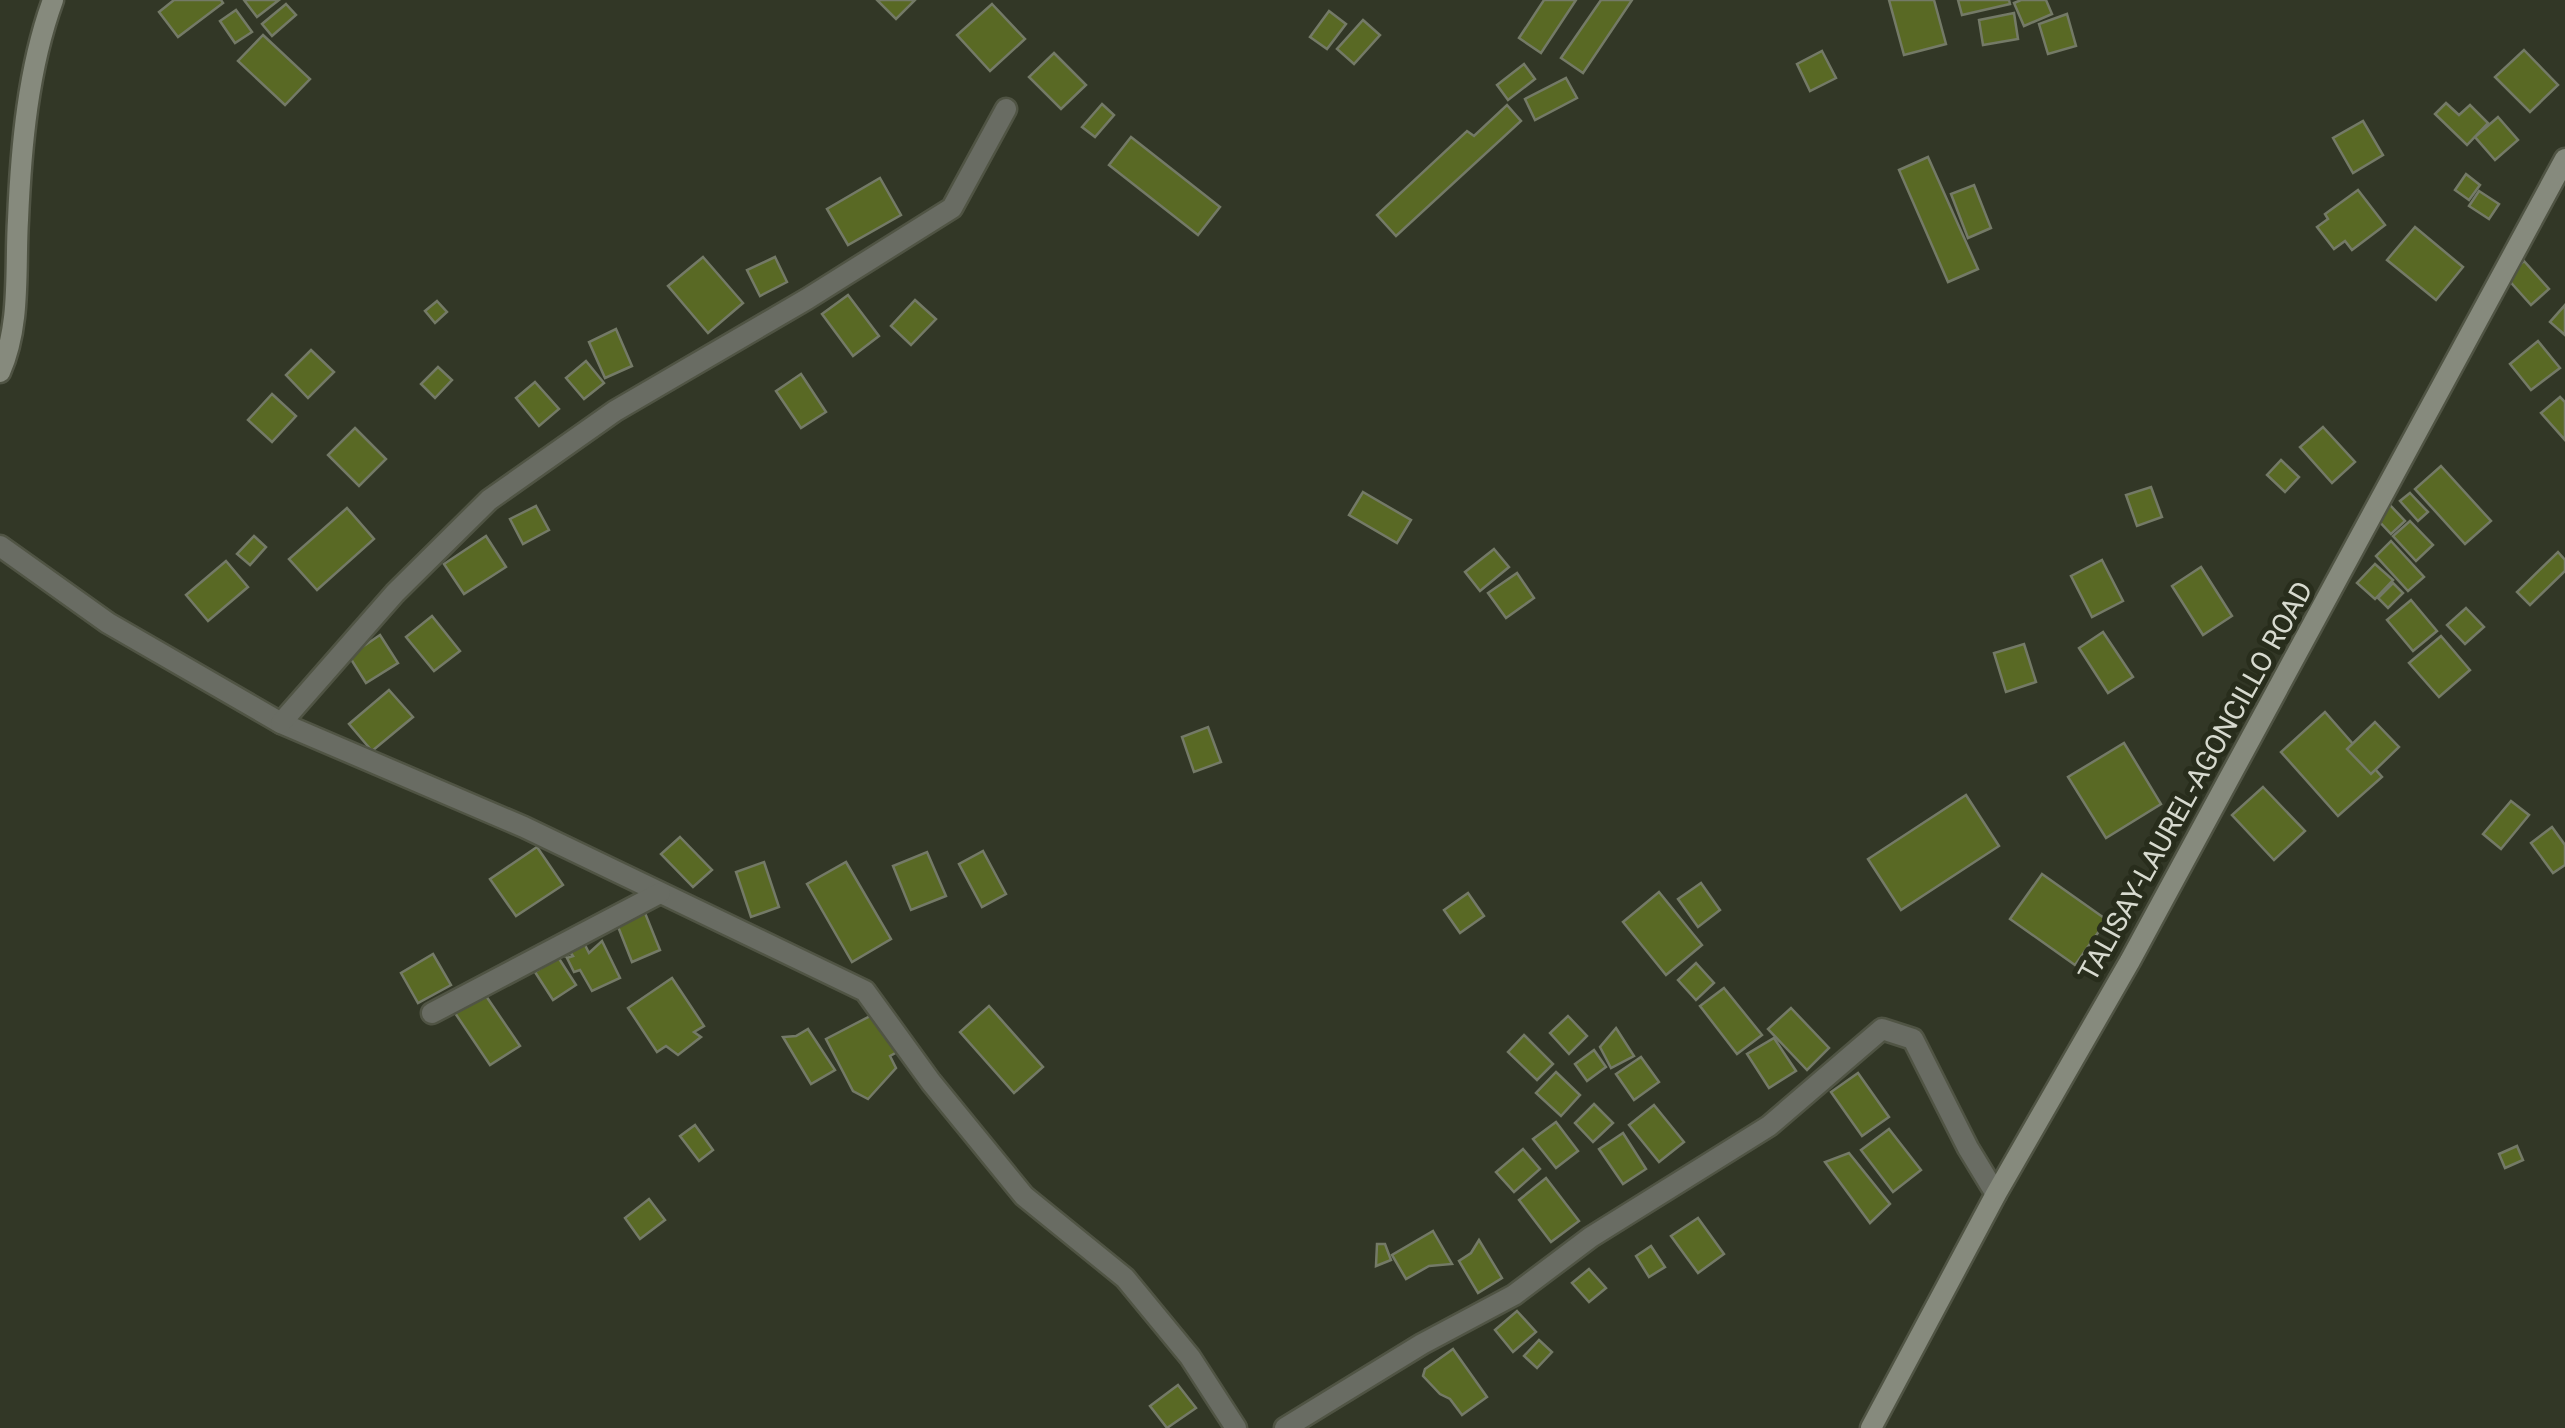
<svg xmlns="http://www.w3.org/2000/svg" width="2565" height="1428" font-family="Roboto,sans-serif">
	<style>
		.building { fill: #596924; stroke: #747a67; stroke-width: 2.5 }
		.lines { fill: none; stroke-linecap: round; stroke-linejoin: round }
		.minor-casing { stroke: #505444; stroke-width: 25 }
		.tertiary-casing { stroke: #505444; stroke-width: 25 }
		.secondary-casing { stroke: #505444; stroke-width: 25 }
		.minor { stroke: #696c63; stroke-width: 20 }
		.tertiary { stroke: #696c63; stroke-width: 20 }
		.secondary { stroke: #868a7d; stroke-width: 20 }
		.labels { text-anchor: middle; stroke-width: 10; stroke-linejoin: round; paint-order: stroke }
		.street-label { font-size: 28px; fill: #d7dacf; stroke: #282d1c }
	</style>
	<rect width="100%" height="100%" fill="#323726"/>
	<g class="building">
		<polygon points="174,0 221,0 223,3 178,37 159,12"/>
		<polygon points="244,0 279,0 257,17"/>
		<polygon points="877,0 915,0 896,19"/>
		<polygon points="1544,0 1576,0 1541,53 1519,38"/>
		<polygon points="1601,0 1632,0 1583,73 1561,58"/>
		<polygon points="1889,0 1934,0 1946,44 1904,55"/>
		<polygon points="1958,0 2009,0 2010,4 1962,15"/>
		<polygon points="2021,0 2046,0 2052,14 2024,26 2014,3"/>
		<polygon points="286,4 296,15 272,36 262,24"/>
		<polygon points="992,4 1025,39 990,71 957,35"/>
		<polygon points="236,10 252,32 235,43 220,21"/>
		<polygon points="1329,11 1346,24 1327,49 1310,37"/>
		<polygon points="2014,13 2018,39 1983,45 1979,20"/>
		<polygon points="2067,14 2076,46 2048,54 2039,24"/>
		<polygon points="1363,20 1380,35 1354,64 1337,49"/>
		<polygon points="263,35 310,79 285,105 238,61"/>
		<polygon points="2524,50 2558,85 2530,112 2495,77"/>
		<polygon points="1822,51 1836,78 1810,91 1797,64"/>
		<polygon points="1054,53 1086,85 1061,109 1029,77"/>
		<polygon points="1524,64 1535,79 1508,100 1497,85"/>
		<polygon points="1566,78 1577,98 1535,120 1525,99"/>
		<polygon points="2446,103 2459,115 2470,105 2488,123 2467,145 2435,114"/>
		<polygon points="1102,104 1114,115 1095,137 1082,127"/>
		<polygon points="1507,105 1521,121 1396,236 1377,215 1467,131 1474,136"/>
		<polygon points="2498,117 2518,140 2495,160 2475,137"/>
		<polygon points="2363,121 2383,155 2353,173 2333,138"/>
		<polygon points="1131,137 1220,207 1198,235 1109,165"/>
		<polygon points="1928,157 1978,269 1948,282 1899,170"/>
		<polygon points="2466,174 2480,185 2469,200 2455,190"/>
		<polygon points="880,178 901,215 848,245 827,209"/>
		<polygon points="1974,185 1991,228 1968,238 1951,194"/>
		<polygon points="2358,190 2385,225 2352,250 2345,241 2334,249 2317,227 2328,219 2325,214"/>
		<polygon points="2479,191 2499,204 2489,219 2469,206"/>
		<polygon points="2415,227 2463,267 2436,300 2387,260"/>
		<polygon points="703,257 743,303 708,333 668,286"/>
		<polygon points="775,257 787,282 760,296 747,270"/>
		<polygon points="2524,261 2549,289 2531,305 2506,277"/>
		<polygon points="848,295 879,336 853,356 822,314"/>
		<polygon points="915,300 936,319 911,345 891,326"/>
		<polygon points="437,301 447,312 435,323 425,311"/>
		<polygon points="2565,305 2565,335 2550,322"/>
		<polygon points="616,329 632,366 605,378 589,342"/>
		<polygon points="2538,341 2560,368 2531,390 2510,364"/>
		<polygon points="311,350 334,372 308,398 286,375"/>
		<polygon points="586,361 604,383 584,399 566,378"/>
		<polygon points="438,367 452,380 435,398 421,384"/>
		<polygon points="801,374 826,412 801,428 776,391"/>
		<polygon points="535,382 559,409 539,426 516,398"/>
		<polygon points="272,394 296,416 272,442 248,420"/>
		<polygon points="2560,397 2565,402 2565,440 2541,413"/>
		<polygon points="2323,427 2355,462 2332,483 2300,447"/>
		<polygon points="355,428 386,459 359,486 328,455"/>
		<polygon points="2281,460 2299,477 2285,492 2267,475"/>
		<polygon points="2441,466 2491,521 2465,544 2415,489"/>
		<polygon points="2151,487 2162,517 2137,526 2126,495"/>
		<polygon points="1363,492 1411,520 1397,543 1349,515"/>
		<polygon points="2410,493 2428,512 2418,521 2400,501"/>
		<polygon points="2390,505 2405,521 2391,534 2376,518"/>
		<polygon points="536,506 549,530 523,544 510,519"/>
		<polygon points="347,508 374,539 317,590 289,559"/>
		<polygon points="2410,521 2433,545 2416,561 2393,536"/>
		<polygon points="254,536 266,547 250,565 237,554"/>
		<polygon points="486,536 506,567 464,594 444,564"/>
		<polygon points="2391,541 2424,577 2408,591 2376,556"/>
		<polygon points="1494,549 1509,567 1480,591 1465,572"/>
		<polygon points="2558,552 2565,560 2565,571 2530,605 2517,592"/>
		<polygon points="2102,560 2123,601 2092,617 2071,576"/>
		<polygon points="226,561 248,587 208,621 186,595"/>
		<polygon points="2375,564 2393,580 2375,599 2357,583"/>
		<polygon points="2201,567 2232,616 2203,635 2172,586"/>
		<polygon points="1517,573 1534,598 1506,618 1488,593"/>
		<polygon points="2393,583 2403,593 2388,608 2378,598"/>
		<polygon points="2411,600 2437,631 2413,651 2387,620"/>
		<polygon points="2466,608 2484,627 2465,644 2447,625"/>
		<polygon points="432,616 460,651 434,671 406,637"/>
		<polygon points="2103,632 2133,677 2108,693 2079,648"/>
		<polygon points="380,635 398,663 366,683 349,656"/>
		<polygon points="2441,636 2470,670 2439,697 2409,663"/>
		<polygon points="2024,644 2036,682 2006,692 1994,653"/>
		<polygon points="389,690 413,717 372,751 349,724"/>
		<polygon points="2325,712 2382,777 2338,816 2281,752"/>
		<polygon points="2375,722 2399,747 2371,774 2347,749"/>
		<polygon points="1208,727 1221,762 1194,772 1182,737"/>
		<polygon points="2124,743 2161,804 2106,838 2068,777"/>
		<polygon points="2263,787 2305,831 2274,860 2232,815"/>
		<polygon points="1966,795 1999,846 1901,910 1868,859"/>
		<polygon points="2511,801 2529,815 2501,849 2483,834"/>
		<polygon points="2552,827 2565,845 2565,865 2553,873 2531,843"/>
		<polygon points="680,837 712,870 693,887 661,854"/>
		<polygon points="537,847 563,885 516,916 490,879"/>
		<polygon points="983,851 1006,894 982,907 959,864"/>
		<polygon points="927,852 946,896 911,910 893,866"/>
		<polygon points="764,862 779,907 751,917 736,872"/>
		<polygon points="846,862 891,939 852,962 807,884"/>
		<polygon points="2042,874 2107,920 2075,965 2010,919"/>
		<polygon points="1701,883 1720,910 1698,927 1678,899"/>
		<polygon points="1659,892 1702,945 1666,975 1623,922"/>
		<polygon points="1468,893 1484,916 1460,933 1444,910"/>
		<polygon points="643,908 660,950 632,962 615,919"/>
		<polygon points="602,941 620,978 592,991 580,970 574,972 567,958 573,956 571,953 565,956 561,949 584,943 589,953"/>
		<polygon points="433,954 451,985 418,1003 401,973"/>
		<polygon points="558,957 576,985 553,1000 535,972"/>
		<polygon points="1696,963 1714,983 1696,1000 1678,980"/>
		<polygon points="672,978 704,1026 694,1032 701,1037 678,1055 666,1046 657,1052 628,1008"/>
		<polygon points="1724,988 1762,1035 1737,1054 1700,1006"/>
		<polygon points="484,993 520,1046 490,1065 455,1013"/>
		<polygon points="989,1006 1043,1067 1014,1093 960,1032"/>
		<polygon points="1791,1008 1829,1048 1807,1070 1768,1029"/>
		<polygon points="874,1014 899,1051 890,1056 896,1068 868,1099 853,1091 826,1039"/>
		<polygon points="1568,1016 1587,1036 1569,1054 1550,1033"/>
		<polygon points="1616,1028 1634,1056 1611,1068 1600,1047"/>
		<polygon points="808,1029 835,1070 811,1084 783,1037 796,1036"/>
		<polygon points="1524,1035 1553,1064 1537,1080 1508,1052"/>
		<polygon points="1774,1038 1796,1071 1769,1088 1747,1054"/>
		<polygon points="1594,1050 1606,1067 1587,1081 1575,1064"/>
		<polygon points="1641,1057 1659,1082 1634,1100 1616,1074"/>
		<polygon points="1556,1072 1580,1095 1561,1116 1536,1093"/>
		<polygon points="1858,1073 1889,1117 1862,1136 1831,1092"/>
		<polygon points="1594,1104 1613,1123 1593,1142 1575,1123"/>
		<polygon points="1654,1105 1684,1142 1659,1162 1629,1125"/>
		<polygon points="1556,1122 1578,1151 1556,1168 1533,1139"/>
		<polygon points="695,1125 713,1150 699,1161 680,1136"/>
		<polygon points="1889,1129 1921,1170 1893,1192 1861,1150"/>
		<polygon points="1623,1133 1646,1169 1623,1184 1599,1149"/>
		<polygon points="2517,1146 2523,1160 2505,1168 2499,1154"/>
		<polygon points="1523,1149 1540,1169 1514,1192 1496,1172"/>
		<polygon points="1849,1153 1890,1204 1870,1223 1825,1162"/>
		<polygon points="1546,1178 1579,1221 1551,1242 1519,1200"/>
		<polygon points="649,1199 665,1220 640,1239 625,1218"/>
		<polygon points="1698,1218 1724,1254 1698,1273 1671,1236"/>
		<polygon points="1433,1231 1452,1264 1429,1266 1406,1279 1392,1255"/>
		<polygon points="1479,1240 1502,1278 1478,1293 1459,1261 1471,1253"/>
		<polygon points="1377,1244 1385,1244 1391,1260 1376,1266"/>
		<polygon points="1651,1246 1665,1267 1649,1277 1636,1256"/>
		<polygon points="1589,1269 1606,1288 1589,1302 1572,1283"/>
		<polygon points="1517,1311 1536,1332 1513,1352 1495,1330"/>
		<polygon points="1539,1340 1552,1352 1537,1368 1524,1356"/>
		<polygon points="1453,1349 1487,1397 1462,1415 1450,1399 1440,1394 1423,1376 1425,1369"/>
		<polygon points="1178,1385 1196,1408 1167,1428 1150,1406"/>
	</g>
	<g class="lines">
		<g class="minor-casing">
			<g id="minor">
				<polyline points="0,546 108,623 281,723 524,827 865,991 931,1082 1024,1196 1125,1278 1190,1357 1236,1428"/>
				<polyline points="281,723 395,593 489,500 615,411 807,299 952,208 1006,109"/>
				<polyline points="432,1013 660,893"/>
			</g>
		</g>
		<g class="tertiary-casing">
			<polyline id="tertiary" points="1285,1428 1422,1344 1514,1295 1591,1237 1769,1126 1882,1029 1913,1039 1968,1148 1996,1194"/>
		</g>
		<g class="secondary-casing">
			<g id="secondary">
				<path d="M0 372C21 326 15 269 18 220 21 147 28 68 53 0"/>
				<polyline points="1871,1428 1996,1194 2130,961 2565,159"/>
			</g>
		</g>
		<use href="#minor" class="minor"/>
		<use href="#tertiary" class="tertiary"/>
		<use href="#secondary" class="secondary"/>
	</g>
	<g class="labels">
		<g class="street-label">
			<text transform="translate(2195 781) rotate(-61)" y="10">TALISAY-LAUREL-AGONCILLO ROAD</text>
		</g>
	</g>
</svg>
